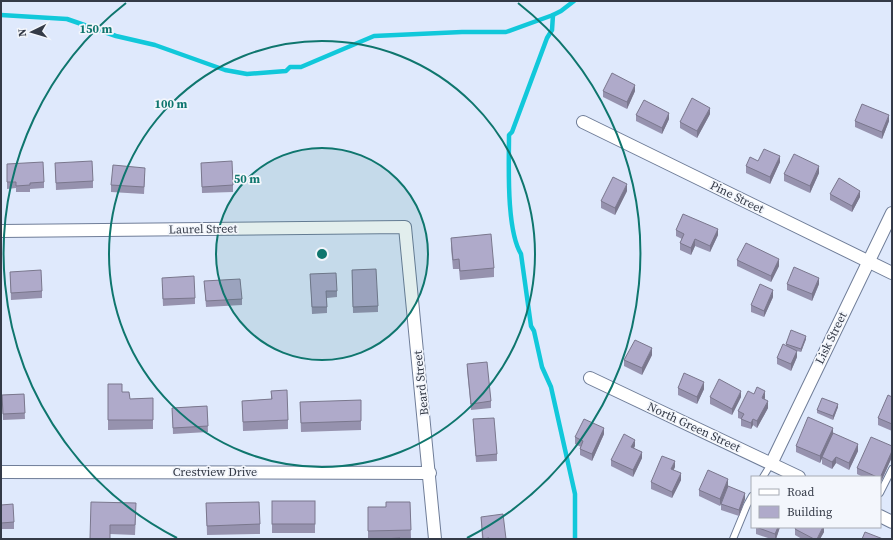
<svg xmlns="http://www.w3.org/2000/svg" width="893" height="540" font-family="'Source Serif 4',serif">
	<style>
		.lines { fill: none; stroke-linecap: round; stroke-linejoin: round }
		.stream { stroke: #11c8da; stroke-width: 4.5 }
		.lane-casing { stroke: #6f7d98; stroke-width: 8 }
		.street-casing { stroke: #6f7d98; stroke-width: 14 }
		.lane { stroke: #fff; stroke-width: 6 }
		.street { stroke: #fff; stroke-width: 12 }
		.wall { fill: #9692ae }
		.shaded-wall { fill: #7a778d }
		.building { fill: #afaaca; stroke: #7a778d }
		.ring { fill: none; stroke: #0f766e; stroke-width: 2 }
		.labels { text-anchor: middle; stroke-width: 3.5; stroke-linejoin: round; paint-order: stroke }
		.street-label { font-size: 12px; fill: #343a47; stroke: #f3f6fc }
		.centre { fill: #0f766e; stroke: #f3f6fc; stroke-width: 2 }
		.ring-label { font-size: 12px; text-anchor: middle; font-weight: bold; fill: #0f766e; stroke: #f3f6fc; stroke-width: 3.5; stroke-linejoin: round; paint-order: stroke }
	</style>
	<rect width="100%" height="100%" fill="#dfe9fc"/>
	<g class="lines">
		<g class="stream">
			<polyline points="1,15 67,19 116,36 155,45 225,70 247,74 286,71 290,67 301,67 374,36 462,32 506,32 553,15 561,11 574,1"/>
			<path d="M553 15 552 30 547 38 512 132 509 135C509 164 506 229 521 254L531 326 534 331 542 367 551 387 575 494V539"/>
		</g>
		<g class="lane-casing">
			<g id="lane">
				<polyline points="763,477 771,464"/>
				<polyline points="880,493 892,469"/>
				<polyline points="733,539 747,505 752,496"/>
			</g>
		</g>
		<g class="street-casing">
			<g id="street">
				<polyline points="583,122 892,273"/>
				<polyline points="1,231 405,227 435,539"/>
				<polyline points="590,378 799,477"/>
				<polyline points="771,464 892,213"/>
				<polyline points="1,472 430,473"/>
				<polyline points="880,516 892,522"/>
			</g>
		</g>
		<use href="#lane" class="lane"/>
		<use href="#street" class="street"/>
	</g>
	<g class="wall">
		<polygon points="603,91 635,91 627,109 603,97"/>
		<polygon points="710,114 697,138 680,128 680,122"/>
		<polygon points="636,115 669,119 662,134 636,121"/>
		<polygon points="855,121 889,121 882,139 855,127"/>
		<polygon points="758,161 780,162 770,184 746,173 746,166"/>
		<polygon points="55,163 93,181 93,188 56,190"/>
		<polygon points="201,163 233,185 233,192 202,193"/>
		<polygon points="7,164 44,182 44,188 30,189 30,192 16,192 16,188 7,189"/>
		<polygon points="819,173 810,193 784,181 784,174"/>
		<polygon points="145,174 144,194 111,192 111,185"/>
		<polygon points="627,191 615,215 601,208 601,201"/>
		<polygon points="830,194 860,197 852,212 830,200"/>
		<polygon points="676,230 718,235 710,252 695,246 691,255 680,250 680,243 682,239 676,236"/>
		<polygon points="451,238 494,268 494,277 460,280 459,269 453,269 451,248"/>
		<polygon points="737,260 779,266 771,282 737,266"/>
		<polygon points="352,270 378,306 378,312 353,313"/>
		<polygon points="10,272 42,291 42,298 11,300"/>
		<polygon points="310,274 337,291 337,297 327,298 327,313 312,314"/>
		<polygon points="204,281 242,299 242,305 206,307"/>
		<polygon points="162,284 195,298 195,304 163,306"/>
		<polygon points="787,284 819,284 812,301 787,290"/>
		<polygon points="773,297 764,317 751,312 751,305"/>
		<polygon points="806,339 801,352 797,351 797,357 791,371 777,364 777,358 786,346 786,344"/>
		<polygon points="652,355 642,375 624,366 624,360"/>
		<polygon points="467,364 491,401 491,408 471,410 467,370"/>
		<polygon points="108,384 122,392 130,399 153,398 153,429 108,430"/>
		<polygon points="678,388 704,389 697,404 678,395"/>
		<polygon points="271,391 288,420 288,429 243,431 242,401 271,399"/>
		<polygon points="24,394 25,419 3,420 2,395"/>
		<polygon points="710,397 741,397 732,415 710,404"/>
		<polygon points="892,397 892,431 878,425 878,418"/>
		<polygon points="765,398 764,399 768,408 757,428 753,425 751,429 741,426 741,419 738,418 738,411"/>
		<polygon points="300,402 361,421 361,430 301,432"/>
		<polygon points="207,406 208,432 173,434 172,408"/>
		<polygon points="838,407 833,420 817,413 817,410"/>
		<polygon points="473,419 497,454 497,461 476,462"/>
		<polygon points="604,434 592,461 580,455 580,449 581,447 575,444 575,437"/>
		<polygon points="833,434 858,451 849,470 836,463 832,469 822,464 822,457 820,463 796,452 796,446"/>
		<polygon points="635,446 634,448 642,458 633,477 611,466 611,460"/>
		<polygon points="892,446 892,457 880,484 880,477 863,477 857,474 857,468"/>
		<polygon points="675,467 673,470 681,480 672,498 651,489 651,482"/>
		<polygon points="728,486 728,487 745,499 739,516 721,510 721,504 725,493 720,506 699,496 699,490"/>
		<rect x="272" y="501" width="43" height="32"/>
		<polygon points="91,502 136,512 135,535 110,534"/>
		<polygon points="410,502 411,539 368,539 368,507 386,507"/>
		<polygon points="206,503 260,524 260,534 207,535"/>
		<polygon points="1,505 14,522 14,529 1,529"/>
		<polygon points="481,517 506,539 482,539"/>
		<polygon points="756,527 780,527 776,539 771,539 756,534"/>
		<polygon points="824,527 824,532 820,539 802,539 795,535 795,529"/>
	</g>
	<g class="shaded-wall">
		<polygon points="635,85 635,91 627,109 627,102"/>
		<polygon points="710,108 710,114 697,138 697,131"/>
		<polygon points="669,113 669,119 662,134 662,128"/>
		<polygon points="889,115 889,121 882,139 882,132"/>
		<polygon points="780,156 780,162 770,184 770,177"/>
		<polygon points="819,166 819,173 810,193 810,186"/>
		<polygon points="627,184 627,191 615,215 615,208"/>
		<polygon points="860,191 860,197 852,212 852,206"/>
		<polygon points="718,229 718,235 710,252 710,246"/>
		<polygon points="695,239 695,246 691,255 691,248"/>
		<polygon points="779,259 779,266 771,282 771,276"/>
		<polygon points="819,278 819,284 812,301 812,294"/>
		<polygon points="773,290 773,297 764,317 764,311"/>
		<polygon points="806,336 806,339 801,352 801,349"/>
		<polygon points="652,348 652,355 642,375 642,368"/>
		<polygon points="797,351 797,357 791,371 791,364"/>
		<polygon points="704,382 704,389 697,404 697,397"/>
		<polygon points="741,391 741,397 732,415 732,409"/>
		<polygon points="765,391 765,398 762,405 762,398"/>
		<polygon points="768,401 768,408 757,428 757,421"/>
		<polygon points="838,404 838,407 833,420 833,416"/>
		<polygon points="753,419 753,425 751,429 751,423"/>
		<polygon points="604,428 604,434 592,461 592,454"/>
		<polygon points="833,428 833,434 820,463 820,456"/>
		<polygon points="635,440 635,446 631,453 631,447"/>
		<polygon points="858,444 858,451 849,470 849,463"/>
		<polygon points="892,451 892,457 880,484 880,478"/>
		<polygon points="642,452 642,458 633,477 633,470"/>
		<polygon points="836,457 836,463 832,469 832,462"/>
		<polygon points="675,461 675,467 671,476 671,469"/>
		<polygon points="681,473 681,480 672,498 672,492"/>
		<polygon points="728,479 728,486 720,506 720,499"/>
		<polygon points="745,493 745,499 739,516 739,510"/>
		<polygon points="778,527 780,527 776,539 775,539 775,534"/>
		<polygon points="823,527 824,527 824,532 820,539 817,539"/>
	</g>
	<g class="building">
		<polygon points="612,73 635,85 627,102 603,91"/>
		<polygon points="692,98 710,108 697,131 680,122"/>
		<polygon points="644,100 669,113 662,128 636,115"/>
		<polygon points="862,104 889,115 882,132 855,121"/>
		<polygon points="764,149 780,156 770,177 746,166 750,157 758,161"/>
		<polygon points="794,154 819,166 810,186 784,174"/>
		<polygon points="92,161 93,181 56,183 55,163"/>
		<polygon points="232,161 233,185 202,187 201,163"/>
		<polygon points="43,162 44,182 30,183 30,185 16,186 16,182 7,182 7,164"/>
		<polygon points="113,165 145,168 144,187 111,185"/>
		<polygon points="613,177 627,184 615,208 601,201"/>
		<polygon points="839,178 860,191 852,206 830,194"/>
		<polygon points="683,214 718,229 710,246 695,239 691,248 680,243 684,234 676,230"/>
		<polygon points="491,234 494,268 460,271 459,259 453,260 451,238"/>
		<polygon points="746,243 779,259 771,276 737,260"/>
		<polygon points="794,267 819,278 812,294 787,284"/>
		<polygon points="376,269 378,306 353,307 352,270"/>
		<polygon points="41,270 42,291 11,293 10,272"/>
		<polygon points="336,273 337,291 326,291 327,307 312,307 310,274"/>
		<polygon points="194,276 195,298 163,299 162,278"/>
		<polygon points="240,279 242,299 206,301 204,281"/>
		<polygon points="760,284 773,290 764,311 751,305"/>
		<polygon points="791,330 806,336 801,349 786,344"/>
		<polygon points="635,340 652,348 642,368 624,360"/>
		<polygon points="783,344 797,351 791,364 777,358"/>
		<polygon points="487,362 491,401 471,404 467,364"/>
		<polygon points="684,373 704,382 697,397 678,388"/>
		<polygon points="719,379 741,391 732,409 710,397"/>
		<polygon points="108,384 122,384 122,392 129,392 130,399 153,398 153,420 108,420"/>
		<polygon points="757,387 765,391 762,398 768,401 757,421 753,419 751,423 741,419 744,414 738,411 748,391 754,394"/>
		<polygon points="287,390 288,420 243,422 242,401 272,399 271,391"/>
		<polygon points="24,394 25,413 3,414 2,395"/>
		<polygon points="888,395 892,397 892,424 878,418"/>
		<polygon points="822,398 838,404 833,416 817,410"/>
		<polygon points="361,400 361,421 301,423 300,402"/>
		<polygon points="207,406 208,426 173,428 172,408"/>
		<polygon points="808,417 833,428 820,456 796,446"/>
		<polygon points="494,418 497,454 476,456 473,419"/>
		<polygon points="584,419 604,428 592,454 580,449 583,441 575,437"/>
		<polygon points="833,433 858,444 849,463 836,457 832,462 822,457"/>
		<polygon points="624,434 635,440 631,447 642,452 633,470 611,460"/>
		<polygon points="871,437 892,446 892,451 880,478 880,477 877,477 857,468"/>
		<polygon points="662,456 675,461 671,469 681,473 672,492 651,482"/>
		<polygon points="708,470 728,479 720,499 699,490"/>
		<polygon points="728,486 745,493 739,510 721,504"/>
		<rect x="272" y="501" width="43" height="23"/>
		<polygon points="91,502 136,503 135,525 110,525 110,539 90,539"/>
		<polygon points="259,502 260,524 207,526 206,503"/>
		<polygon points="386,502 410,502 411,530 368,531 368,507 386,507"/>
		<polygon points="13,504 14,522 1,523 1,505"/>
		<polygon points="503,514 506,539 489,539 489,538 483,539 481,517"/>
		<polygon points="756,527 778,527 775,534"/>
		<polygon points="796,527 823,527 817,539 814,539 795,529"/>
		<polygon points="865,532 883,539 862,539"/>
		<polygon points="400,538 400,539 383,539"/>
	</g>
	<circle cx="322" cy="254" r="106" fill="#0f766e" fill-opacity=".12"/>
	<g class="ring">
		<circle cx="322" cy="254" r="106"/>
		<circle cx="322" cy="254" r="213"/>
		<path d="M177 538A319 319 0 0 1 126 3M518 3A319 319 0 0 1 467 538"/>
	</g>
	<g class="labels">
		<g class="street-label">
			<text transform="translate(737 197) rotate(26)" y="4">Pine Street</text>
			<text transform="translate(203 229) rotate(-1)" y="4">Laurel Street</text>
			<text transform="translate(831 338) rotate(-64)" y="4">Lisk Street</text>
			<text transform="translate(421 383) rotate(-96)" y="4">Beard Street</text>
			<text transform="translate(694 427) rotate(25)" y="4">North Green Street</text>
			<text x="215" y="476">Crestview Drive</text>
		</g>
	</g>
	<circle cx="322" cy="254" r="6" class="centre"/>
	<g class="ring-label">
		<text x="96" y="33">150 m</text>
		<text x="171" y="108">100 m</text>
		<text x="247" y="183">50 m</text>
	</g>
	<rect width="893" height="540" fill="none" stroke="#343a47" stroke-width="4"/>
	<rect x="751" y="476" width="130" height="52" fill="#f3f6fc" stroke="#a7abb4"/>
	<rect x="759" y="489" width="20" height="6" fill="#ffffff" stroke="#a7abb4"/>
	<text x="787" y="496" font-size="12" fill="#343a47">Road</text>
	<rect x="759" y="506" width="20" height="12" fill="#afaaca" stroke="#a7abb4"/>
	<text x="787" y="516" font-size="12" fill="#343a47">Building</text>
	<g transform="translate(32 32) rotate(265)" stroke="#f3f6fc" stroke-width="3" paint-order="stroke">
	<path d="M0-3L7 15L0 10L-7 15Z" fill="#343a47"/>
	<text y="-6" font-size="11" font-weight="bold" text-anchor="middle" fill="#343a47">N</text>
	</g>
</svg>
